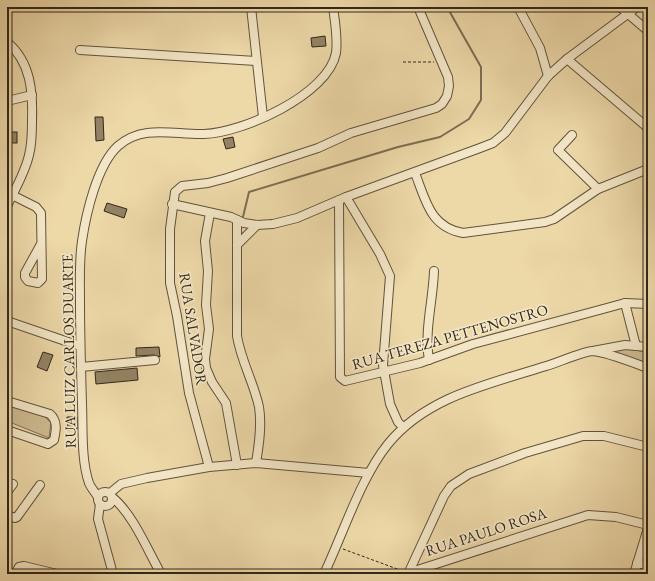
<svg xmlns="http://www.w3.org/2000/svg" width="655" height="581" font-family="'EB Garamond',serif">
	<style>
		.green { fill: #cdba90; stroke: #7f7056 }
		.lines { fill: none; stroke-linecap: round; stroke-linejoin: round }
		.stream { stroke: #7b6d53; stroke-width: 2 }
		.building { fill: #938364; stroke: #31271b }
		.minor-casing { stroke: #60533e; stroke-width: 10 }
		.path { stroke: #31271b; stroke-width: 1; stroke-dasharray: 3 2; stroke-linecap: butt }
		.minor { stroke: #f3e6c6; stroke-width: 8 }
		.labels { text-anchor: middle; stroke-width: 3.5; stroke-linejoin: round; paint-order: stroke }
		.street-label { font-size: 15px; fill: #31271b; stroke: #f3e6c6 }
	</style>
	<rect width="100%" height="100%" fill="#edd8a8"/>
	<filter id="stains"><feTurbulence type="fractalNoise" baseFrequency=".005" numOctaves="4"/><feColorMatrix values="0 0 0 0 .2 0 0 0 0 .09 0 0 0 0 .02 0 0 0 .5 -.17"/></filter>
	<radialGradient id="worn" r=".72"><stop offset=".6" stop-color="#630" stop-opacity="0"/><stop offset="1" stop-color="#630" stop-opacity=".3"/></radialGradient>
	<g class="green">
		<polygon points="619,348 648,352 648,365 611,354"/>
		<polygon points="7,403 43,415 51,423 49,438 7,421"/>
	</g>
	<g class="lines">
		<polyline class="stream" points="242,221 249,192 398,147 440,137 469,119 481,100 481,67 447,7"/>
	</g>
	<g class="building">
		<polygon points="325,36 326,46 312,47 311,38"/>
		<polygon points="95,117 103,117 104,140 96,141"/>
		<rect x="7" y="132" width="10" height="11"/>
		<polygon points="233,137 235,147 226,149 223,139"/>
		<polygon points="107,203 127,209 124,218 104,211"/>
		<polygon points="159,347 160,357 154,355 136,356 136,348"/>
		<polygon points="43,352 53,355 47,371 37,367"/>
		<polygon points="137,368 138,380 96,384 95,372"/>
		<polygon points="67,417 77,417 77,429 68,430"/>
	</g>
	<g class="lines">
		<g class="minor-casing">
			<g id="minor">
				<polyline points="251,7 263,117"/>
				<polyline points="518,7 540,48 548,76"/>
				<polyline points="620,7 648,31"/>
				<path d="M7 42C31 62 33 92 32 121 32 132 32 144 29 155 25 173 15 189 7 206"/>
				<polyline points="80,50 256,61"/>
				<polyline points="567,59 648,128"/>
				<polyline points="7,101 32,95"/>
				<polyline points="572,135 558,150 598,189"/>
				<path d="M415 173C426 201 430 227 463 233L545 222 554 219 598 189 648 169"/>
				<polyline points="12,195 36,207 41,213 42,279 38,283 28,281 25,277 25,273 41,244"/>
				<polyline points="346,197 380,254 390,276 383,365 390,404 398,422 403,427"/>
				<polyline points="339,200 340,377 345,381 420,363 473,344 603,309 625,303 648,304"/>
				<polyline points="172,204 231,217 244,223 257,225 273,224 297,218 346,197 480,148 493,143 505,133 548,76 567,59 637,7"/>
				<polyline points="210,213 205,241 208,271 206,305 209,329 205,359 206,368 212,382 226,403 237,465"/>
				<path d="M237 220V336C241 361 254 383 259 407 262 425 259 445 256 463"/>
				<polyline points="237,245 257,225"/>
				<polyline points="625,303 636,346"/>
				<polyline points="7,321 80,346"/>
				<polyline points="593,351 625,345 648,347"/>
				<path d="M429 360C424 331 433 301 434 271"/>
				<polyline points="81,367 155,360"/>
				<path d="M7 401 50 414C58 421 56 431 54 440L48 444 7 430"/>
				<polyline points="209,467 189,393 177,316 170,283 170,229 175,192 182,186 208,183 227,178 318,148 351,133 436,108 442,104 447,96 449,86 448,77 418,7"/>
				<circle cx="105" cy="499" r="7"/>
				<polyline points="7,492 13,484"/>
				<polyline points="110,493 121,484 147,478 209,467 256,463 369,473"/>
				<path d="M98 497C95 492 91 488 89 483 81 460 83 428 82 404 81 369 80 335 80 301 80 281 79 261 82 241 86 214 97 165 118 146 143 124 174 135 204 134 242 133 328 95 336 53 338 38 335 22 333 7"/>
				<path d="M112 497C133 514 148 551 161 574"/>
				<polyline points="100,504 98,519 113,574"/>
				<polyline points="7,515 15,518 17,517 40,485"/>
				<polyline points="637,563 648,566"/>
				<polyline points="408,573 588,515 616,517 648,525"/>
				<polyline points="15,574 19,567 24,566 57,574"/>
				<path d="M324 574C343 534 361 477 388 444 427 396 490 384 546 366 557 363 584 351 593 351 606 352 634 363 648 368"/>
				<polyline points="408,574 444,496 451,486 469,474 525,453 583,436 604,436 648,447"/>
				<polyline points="634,574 648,528"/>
			</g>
		</g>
		<g class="path">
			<polyline points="403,62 434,62"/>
			<polyline points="343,549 400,570"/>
		</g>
		<use href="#minor" class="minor"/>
	</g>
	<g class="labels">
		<g class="street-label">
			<text transform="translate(193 329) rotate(81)" y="5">RUA SALVADOR</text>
			<text transform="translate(450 337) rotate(-16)" y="5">RUA TEREZA PETTENOSTRO</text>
			<text transform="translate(69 351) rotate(-91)" y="5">RUA LUIZ CARLOS DUARTE</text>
			<text transform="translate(486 532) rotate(-18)" y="5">RUA PAULO ROSA</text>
		</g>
	</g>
	<rect width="655" height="581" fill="none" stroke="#edd8a8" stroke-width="24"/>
	<rect x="8" y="8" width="639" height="565" fill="none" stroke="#31271b" stroke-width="2"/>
	<rect x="12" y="12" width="631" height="557" fill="none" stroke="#31271b"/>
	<rect width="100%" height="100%" filter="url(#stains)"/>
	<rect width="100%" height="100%" fill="url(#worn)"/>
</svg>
